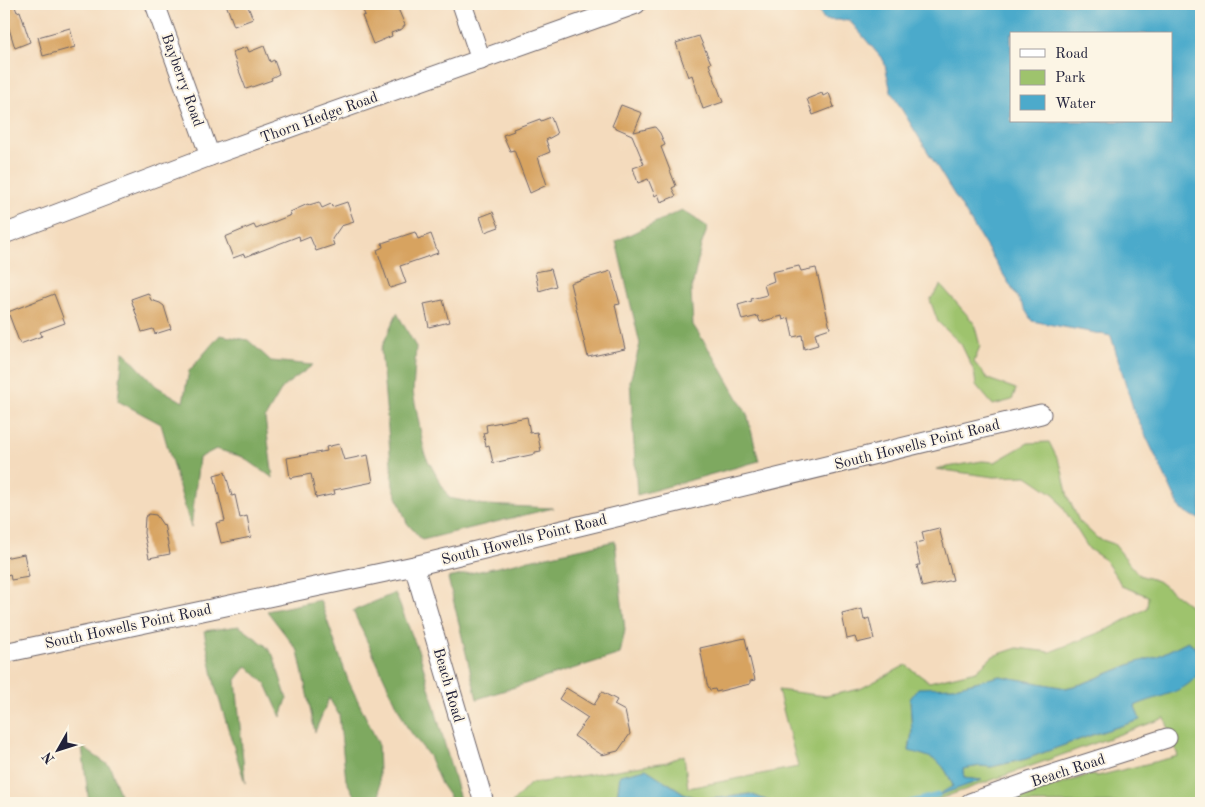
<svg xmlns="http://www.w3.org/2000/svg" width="1205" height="807" font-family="'Old Standard TT',serif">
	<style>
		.green { fill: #9ec36d; stroke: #607254 }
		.forest { fill: #7ea960; stroke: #50664e }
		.water { fill: #4caacb; stroke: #376683; fill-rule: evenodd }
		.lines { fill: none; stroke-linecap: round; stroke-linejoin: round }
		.stream { stroke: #4caacb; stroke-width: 5 }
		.building { fill: #d7a360 }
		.street-casing { stroke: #6c6368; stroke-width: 21 }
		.street { stroke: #fff; stroke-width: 19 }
		.labels { text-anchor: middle; stroke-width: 4; stroke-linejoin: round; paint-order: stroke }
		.street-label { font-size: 15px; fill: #22223b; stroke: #fcf5e5 }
	</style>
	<rect width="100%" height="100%" fill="#fcf5e5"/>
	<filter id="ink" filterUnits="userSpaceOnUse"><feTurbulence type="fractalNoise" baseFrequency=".02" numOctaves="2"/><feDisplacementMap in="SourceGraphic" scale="10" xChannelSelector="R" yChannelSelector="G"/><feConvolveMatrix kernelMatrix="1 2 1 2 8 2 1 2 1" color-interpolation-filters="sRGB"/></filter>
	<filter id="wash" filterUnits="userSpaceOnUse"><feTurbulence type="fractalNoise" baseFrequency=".0096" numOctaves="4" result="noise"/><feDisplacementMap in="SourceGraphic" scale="20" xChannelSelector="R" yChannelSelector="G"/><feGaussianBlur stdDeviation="1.12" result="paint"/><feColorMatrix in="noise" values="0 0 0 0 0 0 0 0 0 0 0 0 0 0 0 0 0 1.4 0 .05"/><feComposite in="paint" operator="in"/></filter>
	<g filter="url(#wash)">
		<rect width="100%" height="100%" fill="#f4dbbd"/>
		<g class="green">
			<polygon points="941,285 974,323 980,346 974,362 988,379 1016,389 1012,400 993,405 976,385 974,371 961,344 938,322 930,300"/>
			<path d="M1049 442 1061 466 1068 497 1079 521 1097 538 1114 544 1139 575 1158 581 1189 605 1201 619V633L1196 640 1201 646V659L1196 647 1188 641 1156 657 1134 663 1082 684 1065 688 1000 676 955 687 918 689 910 699 912 733 909 750C936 760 941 757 953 786L938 796 980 780 963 778 962 769 980 766 991 767 1026 759 1092 735 1139 720 1135 706 1199 670 1201 660V803H1006L1088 775 1098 776 1178 756 1165 718 928 803H774L750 794 721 798 699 799 685 794 667 782 617 798 620 803H512L530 784 667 762 684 755 688 788 798 767 778 690 826 696 860 689 906 665 929 682 976 671 993 656 1017 648 1050 652 1111 628 1147 608 1148 596 1121 586 1118 579 1104 559 1089 549 1055 495 1027 476 994 477 936 469 982 461 995 462 1028 443Z"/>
		</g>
		<g class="forest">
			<polygon points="682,210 708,227 701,246 691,292 693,325 716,360 747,414 759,461 637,495 630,381 640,344 616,241"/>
			<polygon points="397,313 416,347 413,392 425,455 449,498 485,505 553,508 422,540 407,523 393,486 381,349"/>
			<polygon points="220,335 248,340 271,361 313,365 283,387 265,418 273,478 243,457 216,449 199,458 191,528 161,424 118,401 123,351 156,386 183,402 189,371"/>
			<polygon points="615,541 625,630 620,654 477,699 448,578"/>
			<polygon points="395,593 420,655 461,803 454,803 441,784 429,756 407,727 353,611"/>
			<polygon points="320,600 348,680 378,743 380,803 358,803 346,780 339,715 329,698 315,732 298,651 267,611"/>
			<polygon points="239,626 265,645 273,655 287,699 281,717 266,684 247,666 236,680 245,783 215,686 204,631"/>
			<polygon points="82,747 110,766 123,803 89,803"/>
		</g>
		<g class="water">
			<path d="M814 4H1201V520L1181 510 1134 411 1111 336 1032 321 891 92 884 61 849 20H824ZM1011 34H1171V121H1011Z"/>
			<path d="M1188 641C1195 647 1202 654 1201 664 1196 693 1157 695 1135 706L1140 720 1092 735 1026 759 991 767 980 766 963 769 964 778 982 780 934 797 953 786C943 760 935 758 909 751L912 733 910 699 918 688 955 687 1000 676 1066 688 1082 684 1134 663 1156 657Z"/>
			<polygon points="646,769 685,794 699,799 721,798 750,794 774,803 620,803 617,798 620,775"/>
		</g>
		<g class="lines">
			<polyline class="stream" points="907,803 938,795"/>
		</g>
		<g id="blocks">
			<g class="building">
				<polygon points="4,4 14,4 17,12 20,11 30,42 15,48 6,19 4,19"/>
				<polygon points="226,4 247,4 253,19 234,26"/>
				<polygon points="360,4 396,4 405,25 402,29 391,33 392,36 373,44 362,16 365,15"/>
				<polygon points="70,28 75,47 43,56 38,37"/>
				<polygon points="699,36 711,63 709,64 723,102 703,109 692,75 688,77 676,43"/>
				<polygon points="264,46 270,62 274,60 279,74 271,78 272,80 246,89 232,52 247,47 249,52"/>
				<polygon points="822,93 823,96 829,93 834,107 813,115 807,99"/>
				<polygon points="621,105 642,113 634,132 655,127 660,133 665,145 661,147 676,186 672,188 676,196 661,202 658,194 655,196 648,179 638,183 633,168 644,164 632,135 612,126"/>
				<polygon points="551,117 557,134 546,140 550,152 538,157 547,185 530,193 514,150 510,151 503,135 514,131 513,129 540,119 541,121"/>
				<polygon points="319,202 322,208 331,204 332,207 347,202 354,222 341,226 332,239 334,245 316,251 310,237 300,241 299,236 245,257 244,254 233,258 225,237 254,225 256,229 291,215 290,212 308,204 309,205"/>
				<polygon points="493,212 499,227 485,232 480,217"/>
				<polygon points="415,232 418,239 431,234 438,253 400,266 406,283 390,288 377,250 383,247 382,243"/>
				<polygon points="799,266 801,271 816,268 830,328 815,333 818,345 804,349 802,335 793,337 789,318 783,320 782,316 760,322 758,316 742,320 738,305 752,301 751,299 767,295 764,285 774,281 772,272"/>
				<polygon points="551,269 556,286 539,291 535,272"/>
				<polygon points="611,271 620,304 615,305 625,349 588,357 570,283"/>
				<polygon points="148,293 151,300 160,303 164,306 171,329 155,334 153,329 142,332 131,299"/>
				<polygon points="54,294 65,323 40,332 42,336 20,344 8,312"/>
				<polygon points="443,300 449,322 429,327 424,304"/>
				<polygon points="527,417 530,433 537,432 541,451 535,452 535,454 493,463 489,445 486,446 483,433 487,432 486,425"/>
				<polygon points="339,444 344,460 368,455 373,482 334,490 335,494 316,498 311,474 290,478 287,458 327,451 326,447"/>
				<polygon points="225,472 232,496 235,495 240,518 247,516 251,537 221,543 216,523 225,521 214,475"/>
				<polygon points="149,514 156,515 163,525 164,524 170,554 149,558 144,533 145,517"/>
				<polygon points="939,528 953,580 922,587 917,565 920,565 915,543 924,541 922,532"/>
				<polygon points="24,554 29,577 11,580 10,574 4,576 4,558"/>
				<polygon points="862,609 864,620 869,618 874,639 857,643 855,637 847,639 842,614"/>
				<polygon points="745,638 755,680 750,681 750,684 716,692 715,689 710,690 707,684 700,648"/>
				<polygon points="566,688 594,705 602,692 617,700 614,705 625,711 630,734 618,751 602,755 574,736 588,718 559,699"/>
			</g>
		</g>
	</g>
	<g filter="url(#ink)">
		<use href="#blocks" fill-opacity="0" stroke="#6c6368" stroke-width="1"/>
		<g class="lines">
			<g class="street-casing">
				<g id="street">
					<polyline points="155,4 210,156"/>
					<polyline points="462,4 481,60"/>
					<polyline points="4,234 210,156 636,4"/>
					<polyline points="414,566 484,803"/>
					<polyline points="4,653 414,566 1041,414"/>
					<polyline points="970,803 1032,781 1167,738"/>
				</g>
			</g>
			<use href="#street" class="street"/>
		</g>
	</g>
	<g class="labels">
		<g class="street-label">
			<text transform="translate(183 80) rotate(70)" y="5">Bayberry Road</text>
			<text transform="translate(319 117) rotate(-20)" y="5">Thorn Hedge Road</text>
			<text transform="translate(917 444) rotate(-14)" y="5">South Howells Point Road</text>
			<text transform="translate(524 539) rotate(-14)" y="5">South Howells Point Road</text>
			<text transform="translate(128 626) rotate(-12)" y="5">South Howells Point Road</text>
			<text transform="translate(449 685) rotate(74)" y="5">Beach Road</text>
			<text transform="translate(1068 770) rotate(-18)" y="5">Beach Road</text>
		</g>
	</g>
	<rect width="1205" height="807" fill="none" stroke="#fcf5e5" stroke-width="20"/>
	<rect x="1010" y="32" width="162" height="90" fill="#fcf5e5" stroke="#a5a1a1"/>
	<rect x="1020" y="49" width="25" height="8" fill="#ffffff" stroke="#a5a1a1"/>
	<text x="1055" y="58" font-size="15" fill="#22223b">Road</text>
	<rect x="1020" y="70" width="25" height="15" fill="#9ec36d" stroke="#a5a1a1"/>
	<text x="1055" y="82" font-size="15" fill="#22223b">Park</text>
	<rect x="1020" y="95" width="25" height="15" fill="#4caacb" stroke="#a5a1a1"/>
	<text x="1055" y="108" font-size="15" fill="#22223b">Water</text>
	<g transform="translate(58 750) rotate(231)" stroke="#fcf5e5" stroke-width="4" paint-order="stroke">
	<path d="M0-4L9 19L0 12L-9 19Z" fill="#22223b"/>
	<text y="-8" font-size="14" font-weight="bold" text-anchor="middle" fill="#22223b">N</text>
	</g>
</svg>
